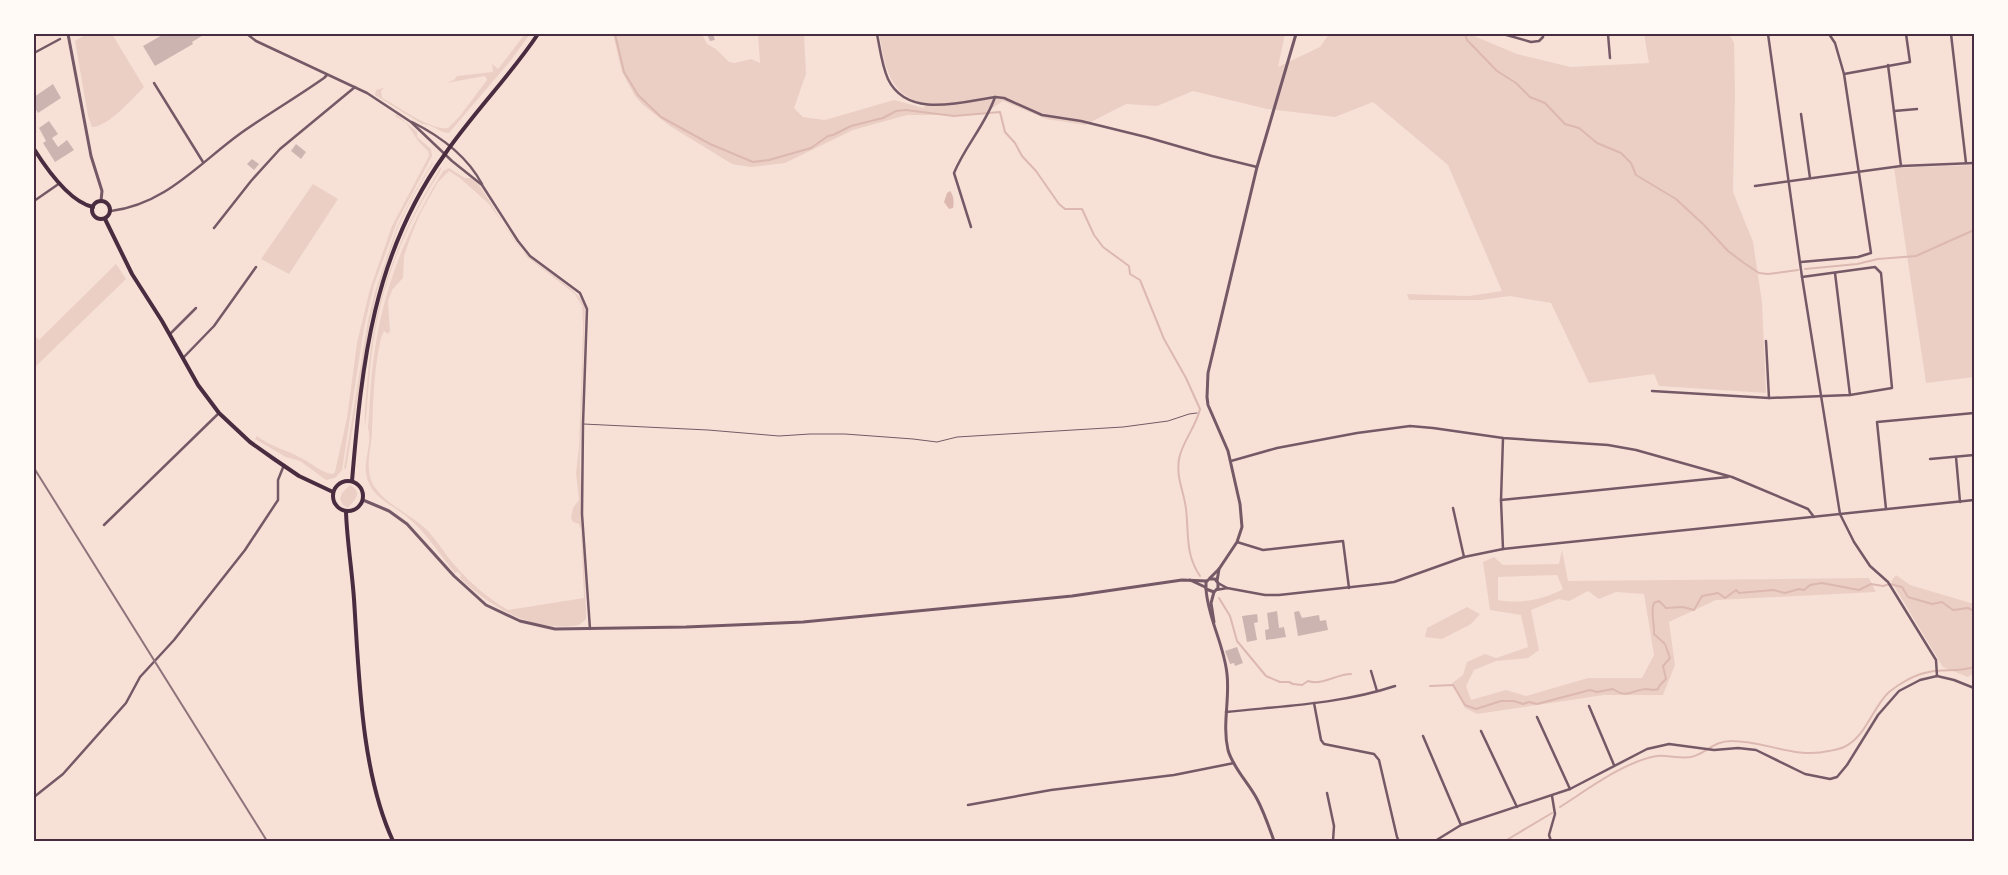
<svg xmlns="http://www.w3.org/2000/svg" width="2008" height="875" font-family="Mulish,sans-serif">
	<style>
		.green { fill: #ebcfc5; fill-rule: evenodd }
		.water { fill: #dcb8b0 }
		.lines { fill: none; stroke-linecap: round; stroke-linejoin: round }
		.stream { stroke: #dcb8b0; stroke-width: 2 }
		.building { fill: #ccb4b1 }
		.service { stroke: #755966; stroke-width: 1 }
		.minor { stroke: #755966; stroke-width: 2.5 }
		.tertiary { stroke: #755966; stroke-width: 3 }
		.secondary { stroke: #4a2c40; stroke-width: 4 }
		.rail { stroke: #8f747c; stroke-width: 2 }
		.neatline { fill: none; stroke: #4a2c40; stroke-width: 2 }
	</style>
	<rect width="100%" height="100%" fill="#f7e1d7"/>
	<g class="green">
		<path d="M87 34H112L144 87C133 98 108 127 92 127L88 116 75 41Z"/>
		<path d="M525 34H530L511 60 449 133C440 133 431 123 422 124L375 95 376 90 384 88 381 91 382 98C398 106 431 131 448 128L459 117 487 80 485 76 446 83 454 80 457 76 493 72 492 64 498 69Z"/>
		<path d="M613 34H702L707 44 716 49 729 62 735 63 751 59 760 63 758 34H804L806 74 794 108 803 117 825 120 894 100 924 108 925 103C888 97 885 63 879 34H1285L1278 67 1320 47 1329 34H1469L1517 54 1571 67 1649 63 1644 34H1729L1734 43 1735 94 1733 192 1753 242 1762 302 1766 393 1659 386 1654 374 1589 383 1551 303 1510 296 1481 300H1409L1407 294 1469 296 1502 291 1448 165 1373 102 1335 117 1267 109 1193 91 1157 106 1126 104 1085 125 1046 119 1003 101 987 112 969 115H907L853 130 785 163 751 167 732 164 670 126 643 105 635 96 622 72Z"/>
		<path d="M396 114 417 132V137L431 149 432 156 397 222 374 285 364 328 342 470 335 478 326 480 300 461 286 457 255 439 257 436C269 446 287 450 301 458 312 463 321 473 333 474L335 472 347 418 357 343 370 289 392 226 429 156 428 151 419 142 406 123 395 116Z"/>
		<polygon points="432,163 433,163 414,195 398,227 377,292 370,321 346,469 344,468 368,320 375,292 397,227 413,195"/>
		<polygon points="1974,165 1974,377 1926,383 1894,168"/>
		<path d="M441 167V170C407 223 382 280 373 344 369 371 368 400 365 428 364 414 366 399 367 386 372 303 397 237 441 167Z"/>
		<path d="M449 168 465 178H471L479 185C494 206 505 231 522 250 540 270 574 284 585 306L580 461 586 609V619L579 625C534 633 491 608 460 578L461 575 458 572 455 573C439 554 427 533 407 517 392 504 373 499 367 478 362 460 373 445 368 428 370 407 370 385 373 363 382 290 405 233 443 171ZM449 171 461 179 489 204 527 257 575 294 582 306 583 327 579 447 576 473 579 500 573 508 571 518 573 522 579 524 581 529 584 598 508 610C485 597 464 577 448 557 442 549 436 540 429 532 413 515 387 506 374 486 364 469 371 451 372 433 373 401 374 369 381 338L384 331 388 334 390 331 388 302 392 290 403 278 404 256 411 236 420 214 438 182Z"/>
		<polygon points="313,184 338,199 289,274 261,259"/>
		<polygon points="116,264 126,279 34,368 34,335 39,340"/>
		<path d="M350 485C364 493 354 500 348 508L343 505 340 499 342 493Z"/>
		<path d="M1562 550 1568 581 1869 578 1876 592 1716 600 1669 622 1675 665 1663 695H1604L1477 714 1465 708 1452 683 1463 675 1467 662 1485 654 1496 658 1528 647 1521 615 1490 610 1483 562 1494 557 1503 565 1559 564ZM1557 575 1563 589C1543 600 1520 604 1498 600V577ZM1588 591 1599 599 1616 592 1644 594 1654 655 1642 678H1588L1526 696 1506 690 1471 700 1466 686 1474 670 1496 661 1528 658 1539 650 1531 610 1558 599 1569 601Z"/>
		<polygon points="1896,575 1910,585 1974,604 1974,673 1968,677 1943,667 1891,581"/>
		<polygon points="1467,607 1480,614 1471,624 1442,639 1425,637 1427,628"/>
	</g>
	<path class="water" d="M950 191C954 195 954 203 953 208L949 209 944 202 947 193Z"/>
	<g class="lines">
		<g class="stream">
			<path d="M615 34 624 72 638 95 661 117 710 144 753 162 769 160 811 148 828 136 833 135 851 126 883 118 896 111 906 110 954 116 1000 112 1005 132 1015 143 1022 156 1036 171 1059 204 1065 209H1082L1094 235 1103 247 1129 266 1130 274 1140 280 1164 339 1186 378 1200 409C1196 427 1182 442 1179 459 1176 479 1184 491 1186 509 1189 534 1185 554 1200 576"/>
			<polyline points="1465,34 1467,40 1497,71 1516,83 1530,97 1545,103 1565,124 1579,128 1597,143 1621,153 1631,163 1636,175 1676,199 1704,225 1728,251 1744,263 1759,273 1768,274 1798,270"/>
			<polyline points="1805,269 1857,264 1878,259 1916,256 1974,230"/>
			<path d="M1219 598 1230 616 1237 641 1266 676 1280 682H1289L1293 684 1302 685 1308 681C1322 686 1336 674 1351 674"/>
			<path d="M1430 686 1453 685 1465 705 1476 709 1501 701H1514L1523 704 1529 702 1537 704 1590 690 1597 692 1613 689C1628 699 1631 690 1646 689 1651 689 1653 691 1658 689L1660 685 1666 679 1663 666 1670 658 1665 644 1654 634C1655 624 1650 612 1654 603L1659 601 1666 608 1683 607 1694 610 1702 596 1718 593 1725 598 1736 590 1739 593 1773 590 1785 593 1799 589 1804 590 1810 585 1822 583 1859 590 1871 584 1883 586 1890 584 1902 587 1908 597 1932 604 1942 602 1953 610 1968 608 1974 611"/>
			<path d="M1560 807C1587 790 1625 761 1657 756 1668 755 1680 759 1691 757 1708 753 1712 741 1732 741 1766 741 1795 759 1829 751 1834 750 1840 749 1844 747 1866 737 1872 708 1889 692 1900 683 1916 674 1929 672 1944 669 1960 672 1974 667"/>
			<polyline points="1505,841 1552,813"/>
		</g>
	</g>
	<g class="building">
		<polygon points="164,34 205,34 192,42 193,44 155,66 143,46"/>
		<polygon points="707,34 713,34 715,40 710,41"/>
		<polygon points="53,84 61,98 38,113 35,108 34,109 34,97"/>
		<polygon points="49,121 58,134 52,138 58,147 67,140 74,150 55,162 43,143 46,141 39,128"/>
		<polygon points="296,144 306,152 301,159 291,151"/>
		<polygon points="252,159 259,164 254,170 247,164"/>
		<polygon points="1277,611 1279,628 1284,627 1286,637 1266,640 1265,630 1269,629 1267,613"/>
		<polygon points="1299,611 1302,618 1319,615 1320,621 1326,620 1328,630 1298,636 1294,612"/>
		<polygon points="1257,614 1258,622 1254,623 1257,640 1247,642 1242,616"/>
		<polygon points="1237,647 1243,663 1235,666 1234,663 1230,664 1225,651"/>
	</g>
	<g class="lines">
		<polyline class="service" points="583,424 708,430 779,436 810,434 845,434 913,439 937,442 957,437 1123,427 1168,421 1189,414 1197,413"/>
		<g class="minor">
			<polyline points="247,34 256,41 367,93 411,122 452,161 482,185 518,241 530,256 580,293 587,309 583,424 582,514 590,629"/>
			<path d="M877 34C880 49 882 66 888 79 907 119 962 102 995 97L1004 98 1042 115 1081 121 1146 137 1212 156 1257 167"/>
			<polyline points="1503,34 1531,42 1539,41 1543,37 1543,34"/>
			<polyline points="1608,34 1610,58"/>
			<polyline points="1768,34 1802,277 1840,514 1854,542 1870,566 1888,582 1936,660 1937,676"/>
			<polyline points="1951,34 1966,163"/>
			<polyline points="34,53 60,39"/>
			<polyline points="1888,65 1901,166"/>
			<polyline points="1844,74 1910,62 1906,34"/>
			<polyline points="154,83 203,162"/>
			<polyline points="1894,111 1917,109"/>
			<polyline points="1801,114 1810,178"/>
			<path d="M412 122C440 136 467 156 482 184"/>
			<polyline points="1755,186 1901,166 1974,163"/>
			<polyline points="34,201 60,183"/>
			<path d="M111 211C166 204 198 164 241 133 268 114 297 97 324 78L327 75"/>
			<path d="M971 227 954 173C965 146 986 124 995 97"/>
			<polyline points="214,228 251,181 280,149 355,87"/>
			<polyline points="1801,262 1858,257 1871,253 1844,74 1835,43 1829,34"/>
			<polyline points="1835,273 1850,395"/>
			<polyline points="170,334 196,308"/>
			<polyline points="1766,341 1769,398"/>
			<polyline points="183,358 214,326 256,267"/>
			<polyline points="1652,391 1769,398 1850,395 1892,388 1881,273 1875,267 1802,277"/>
			<polyline points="1503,438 1501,500 1503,549"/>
			<polyline points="1956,457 1960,502"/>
			<polyline points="1930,459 1974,455"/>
			<polyline points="1231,461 1277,448 1357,433 1410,426 1433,428 1503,438 1608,445 1636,450 1732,477 1808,509 1814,517"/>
			<polyline points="1501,500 1728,477"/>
			<polyline points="1453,508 1464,557"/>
			<polyline points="1886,509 1877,422 1974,413"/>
			<polyline points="104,525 219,413"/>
			<polyline points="1237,542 1263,550 1343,541 1349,588"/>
			<polyline points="1218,583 1227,588"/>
			<polyline points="1216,590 1227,588 1265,595 1279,595 1379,584 1394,582 1464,557 1503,549 1974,500"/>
			<polyline points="1371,671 1377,691"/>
			<polyline points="1314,703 1321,740 1324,744 1374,754 1379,760 1397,837 1399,841"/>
			<polyline points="1589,706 1614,765"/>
			<path d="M1226 712C1282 706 1341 704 1395 686"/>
			<polyline points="1537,717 1570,789"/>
			<polyline points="1481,731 1517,807"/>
			<polyline points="1423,736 1461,825"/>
			<polyline points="1327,793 1334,826 1333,841"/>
			<polyline points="34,797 63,774 126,703 140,677 174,640 245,550 278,500 278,480 284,465"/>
			<polyline points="968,805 1051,790 1174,775 1234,763"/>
			<polyline points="1435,841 1461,825 1570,789 1647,749 1669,744 1714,750 1738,748 1756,750 1805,774 1830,779 1837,777 1847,765 1878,715 1899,691 1920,680 1937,676 1954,680 1974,688"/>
			<polyline points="1551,841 1549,835 1555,814 1552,796"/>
		</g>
		<g class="tertiary">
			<polyline points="68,34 91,156 102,191 101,201"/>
			<polyline points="363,500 389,511 407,524 454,576 486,605 520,621 555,629 686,627 803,622 1072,596 1182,580 1207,581"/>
			<polyline points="1209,579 1215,579 1218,583 1218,588 1214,592 1206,589 1206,582 1219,569 1237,542 1242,527 1240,504 1228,451 1208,405 1207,397 1208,373 1257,167 1296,34"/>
			<polyline points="1190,580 1205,587"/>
			<polyline points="1217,581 1219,569"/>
			<path d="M1206 589C1208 619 1224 644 1227 674 1230 699 1222 725 1228 750 1233 768 1248 782 1257 799 1264 812 1269 827 1274 841"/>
			<polyline points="1214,622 1211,603 1214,592"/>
		</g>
		<g class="secondary">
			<path d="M34 149C46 168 70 202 93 207"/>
			<circle cx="101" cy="210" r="9"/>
			<polyline points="105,219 132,274 162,321 198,385 219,413 250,442 274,459 299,476 333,492"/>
			<circle cx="348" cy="496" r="15"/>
			<path d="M352 481C362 362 373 254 445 154 474 112 510 76 538 34"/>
			<path d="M346 512C347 541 352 570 354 599 359 675 361 772 393 841"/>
		</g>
		<polyline class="rail" points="34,468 267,841"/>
	</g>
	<rect width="2008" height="875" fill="none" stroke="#fffaf5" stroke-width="70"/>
	<rect x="35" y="35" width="1938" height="805" class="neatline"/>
</svg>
